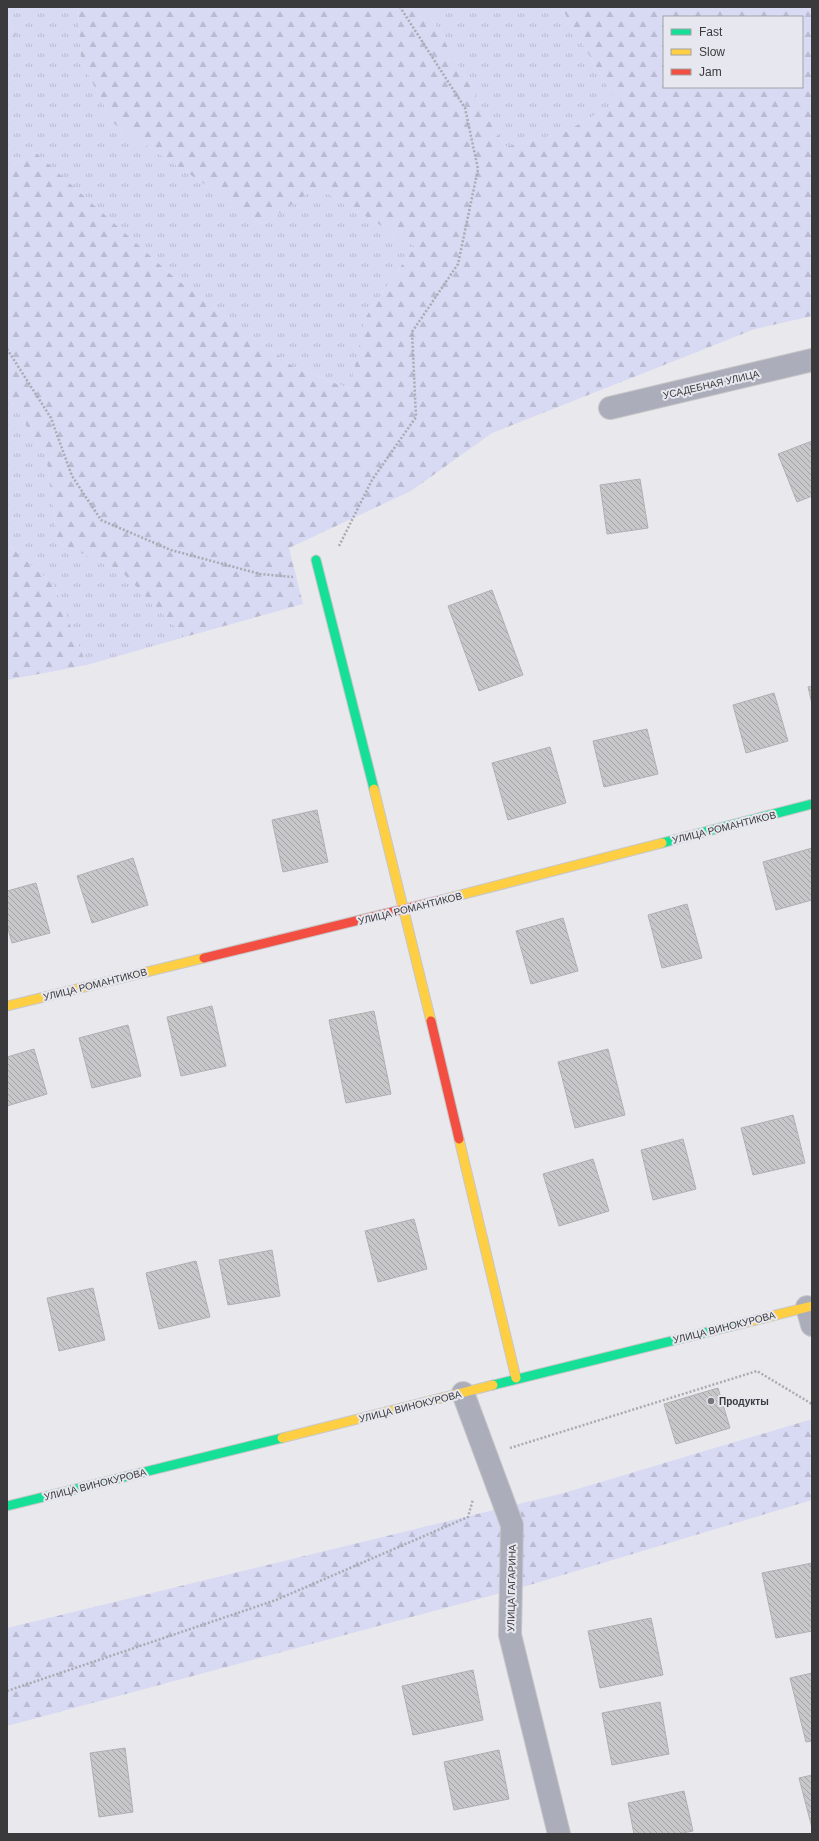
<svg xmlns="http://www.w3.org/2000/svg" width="819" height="1841" font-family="Arial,sans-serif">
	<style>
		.grass { fill: url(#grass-tufts) }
		.forest { fill: url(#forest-firs); fill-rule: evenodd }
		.building { fill: url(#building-back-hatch); stroke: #b1afb1 }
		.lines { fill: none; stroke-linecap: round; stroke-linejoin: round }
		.street-casing { stroke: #c7c7c9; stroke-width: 24 }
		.fast-casing { stroke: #c7c7c9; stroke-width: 11 }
		.slow-casing { stroke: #c7c7c9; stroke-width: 11 }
		.jam-casing { stroke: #c7c7c9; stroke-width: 11 }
		.path { stroke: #a8abb2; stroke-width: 2.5; stroke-dasharray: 2 2; stroke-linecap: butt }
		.street { stroke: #abaeba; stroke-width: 22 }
		.fast { stroke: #16e098; stroke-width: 9 }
		.slow { stroke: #ffcf43; stroke-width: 9 }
		.jam { stroke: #f24e42; stroke-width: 9 }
		.poi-dot { fill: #77777b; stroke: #e7e7ef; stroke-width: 1.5 }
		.labels { text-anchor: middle; stroke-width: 4; stroke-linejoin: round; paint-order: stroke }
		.street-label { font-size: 10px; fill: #3a3a3d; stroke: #e7e7ef }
		.poi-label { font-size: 10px; font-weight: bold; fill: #3a3a3d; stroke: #e7e7ef; text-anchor: start }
	</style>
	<defs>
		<pattern id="grass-tufts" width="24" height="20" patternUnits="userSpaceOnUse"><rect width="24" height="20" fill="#d8d9f3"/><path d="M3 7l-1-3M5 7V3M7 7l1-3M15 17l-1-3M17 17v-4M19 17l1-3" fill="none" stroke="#babbd1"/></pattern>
		<pattern id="forest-firs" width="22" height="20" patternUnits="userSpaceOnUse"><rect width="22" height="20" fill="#d8d9f3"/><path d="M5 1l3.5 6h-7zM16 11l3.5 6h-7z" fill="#babbd1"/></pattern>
		<pattern id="building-back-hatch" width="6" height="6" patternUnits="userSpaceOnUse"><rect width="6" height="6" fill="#c7c6c8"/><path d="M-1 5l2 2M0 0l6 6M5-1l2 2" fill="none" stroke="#a3a2a4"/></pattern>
	</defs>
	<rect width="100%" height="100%" fill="#e9e9ed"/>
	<g class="grass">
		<polygon points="7,7 78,7 81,60 113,123 264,224 317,187 415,246 365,318 351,389 294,367 176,279 35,152 7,169 7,53 16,34 7,18"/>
		<polygon points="425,7 561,7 617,103 565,132 505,147"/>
		<polygon points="7,395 46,455 58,543 120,570 185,637 87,665 53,584 7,544"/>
	</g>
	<g class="forest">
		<path d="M78 7H425L505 147 565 132 617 103 561 7H812V316L755 329 492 433 411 491 289 548 303 604 185 637 120 570 58 543 46 455 7 395V169L35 152 176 279 294 367 350 389 365 318 415 246 317 187 264 224 113 123 81 60ZM664 17H802V87H664Z"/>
		<polygon points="7,18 16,34 7,53"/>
		<polygon points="7,544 53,584 87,665 7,680"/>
		<polygon points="812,1419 812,1500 523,1587 7,1726 7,1628 564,1493"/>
	</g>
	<g class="building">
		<polygon points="812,441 812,496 797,502 778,454"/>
		<polygon points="640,479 648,528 607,534 600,485"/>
		<polygon points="492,590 523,675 479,691 448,606"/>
		<polygon points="812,686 812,704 808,687"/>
		<polygon points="774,693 788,741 746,753 733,705"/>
		<polygon points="647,729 658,774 604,787 593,741"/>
		<polygon points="550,747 566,803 508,820 492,763"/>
		<polygon points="317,810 328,862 283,872 272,820"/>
		<polygon points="812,848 812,900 776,910 763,862"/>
		<polygon points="133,858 148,905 92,923 77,876"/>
		<polygon points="36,883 50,933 12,943 7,925 7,891"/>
		<polygon points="687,904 702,958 662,968 648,915"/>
		<polygon points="563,918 578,971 531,984 516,931"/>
		<polygon points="212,1006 226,1066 181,1076 167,1017"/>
		<polygon points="374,1011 391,1094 346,1103 329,1020"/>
		<polygon points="128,1025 141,1076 92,1088 79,1038"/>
		<polygon points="34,1049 47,1094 7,1106 7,1057"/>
		<polygon points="608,1049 625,1115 575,1128 558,1062"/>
		<polygon points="793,1115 805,1163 753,1175 741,1128"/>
		<polygon points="683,1139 696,1189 653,1200 641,1150"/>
		<polygon points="593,1159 609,1211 559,1226 543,1174"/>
		<polygon points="414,1219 427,1269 378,1282 365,1231"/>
		<polygon points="272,1250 280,1296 228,1305 219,1260"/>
		<polygon points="196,1261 210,1317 159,1329 146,1273"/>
		<polygon points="93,1288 105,1340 59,1351 47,1298"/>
		<polygon points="718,1388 730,1428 676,1444 664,1404"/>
		<polygon points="812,1563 812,1631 776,1638 762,1573"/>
		<polygon points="651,1618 663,1675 600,1688 588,1631"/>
		<polygon points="473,1670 483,1720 413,1735 402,1686"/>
		<polygon points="812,1673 812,1741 806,1742 790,1678"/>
		<polygon points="660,1702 669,1754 612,1765 602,1713"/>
		<polygon points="125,1748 133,1812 99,1817 90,1753"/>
		<polygon points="499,1750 509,1799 454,1810 444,1762"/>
		<polygon points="812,1775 812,1828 799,1778"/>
		<polygon points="684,1791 693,1831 678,1834 634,1834 628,1803"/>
	</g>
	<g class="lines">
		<g class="street-casing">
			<g id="street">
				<polyline points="610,408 812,360"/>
				<polyline points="807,1307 812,1325"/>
				<polyline points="463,1393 512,1525 510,1635 559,1834"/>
			</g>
		</g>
		<g class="fast-casing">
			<g id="fast">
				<polyline points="316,560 374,789"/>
				<polyline points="662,843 812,804"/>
				<polyline points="493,1385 740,1324"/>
				<polyline points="7,1506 282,1438"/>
			</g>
		</g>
		<g class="slow-casing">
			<g id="slow">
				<polyline points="374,789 431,1021"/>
				<polyline points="441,900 662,843"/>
				<polyline points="7,1006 204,958"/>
				<polyline points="459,1139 516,1378"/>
				<polyline points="740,1324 812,1306"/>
				<polyline points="282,1438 493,1385"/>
			</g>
		</g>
		<g class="jam-casing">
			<g id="jam">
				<polyline points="204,958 441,900"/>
				<polyline points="431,1021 459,1139"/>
			</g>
		</g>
		<g class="path">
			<polyline points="7,349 51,418 72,476 101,520 171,550 260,574 293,577"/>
			<polyline points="339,546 372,480 416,417 412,332 458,264 478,169 465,108 400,7"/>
			<polyline points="510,1448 757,1371 812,1404"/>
			<polyline points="7,1691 276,1600 468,1517 473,1499"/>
		</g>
		<use href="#street" class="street"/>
		<use href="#fast" class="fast"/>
		<use href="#slow" class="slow"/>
		<use href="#jam" class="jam"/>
	</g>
	<circle class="poi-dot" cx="711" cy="1401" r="4"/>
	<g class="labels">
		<g class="street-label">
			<text transform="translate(711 384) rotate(-13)" y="4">УСАДЕБНАЯ УЛИЦА</text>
			<text transform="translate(724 827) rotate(-14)" y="4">УЛИЦА РОМАНТИКОВ</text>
			<text transform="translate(410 908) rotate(-14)" y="4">УЛИЦА РОМАНТИКОВ</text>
			<text transform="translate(95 984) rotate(-14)" y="4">УЛИЦА РОМАНТИКОВ</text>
			<text transform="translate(724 1327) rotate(-14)" y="4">УЛИЦА ВИНОКУРОВА</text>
			<text transform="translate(410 1406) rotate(-14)" y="4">УЛИЦА ВИНОКУРОВА</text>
			<text transform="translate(95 1484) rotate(-14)" y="4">УЛИЦА ВИНОКУРОВА</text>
			<text transform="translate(511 1588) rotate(-89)" y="4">УЛИЦА ГАГАРИНА</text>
		</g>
		<g class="poi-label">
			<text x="719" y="1405">Продукты</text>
		</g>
	</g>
	<rect width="819" height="1841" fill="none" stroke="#3a3a3d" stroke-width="16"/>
	<rect x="663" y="16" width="140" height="72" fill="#e7e7ef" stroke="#a2a2a8"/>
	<rect x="671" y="29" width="20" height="6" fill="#16e098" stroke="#a2a2a8"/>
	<text x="699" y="36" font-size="12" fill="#3a3a3d">Fast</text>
	<rect x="671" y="49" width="20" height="6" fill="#ffcf43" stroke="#a2a2a8"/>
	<text x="699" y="56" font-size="12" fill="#3a3a3d">Slow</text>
	<rect x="671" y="69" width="20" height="6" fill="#f24e42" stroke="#a2a2a8"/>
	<text x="699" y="76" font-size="12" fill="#3a3a3d">Jam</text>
</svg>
